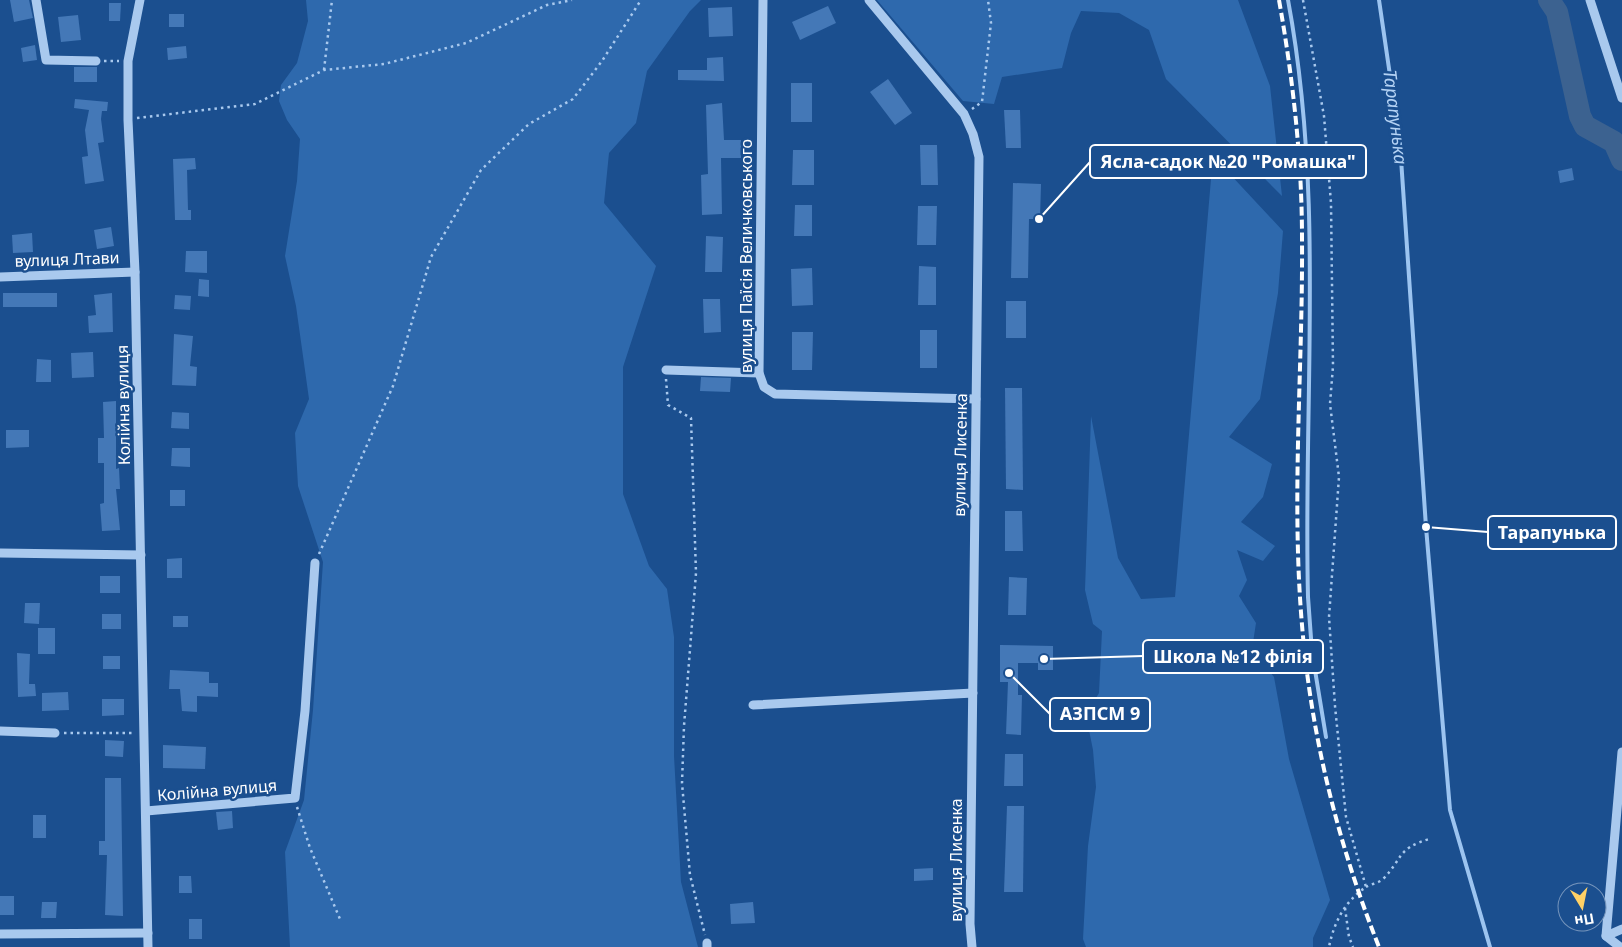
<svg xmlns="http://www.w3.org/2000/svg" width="1622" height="947" font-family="'Noto Sans',sans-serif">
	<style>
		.green { fill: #2e69ad }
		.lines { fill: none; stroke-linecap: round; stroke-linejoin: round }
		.stream { stroke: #9cc4f0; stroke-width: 4 }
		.river { stroke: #3c6290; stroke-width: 22 }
		.building { fill: #4478b7 }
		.path { stroke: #a9c9ee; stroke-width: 2.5; stroke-dasharray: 2.5 4; stroke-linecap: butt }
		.minor { stroke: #a9c9ee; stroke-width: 9 }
		.rail { stroke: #fff; stroke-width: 4; stroke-dasharray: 9 4; stroke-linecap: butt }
		.labels { text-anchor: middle; stroke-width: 5; stroke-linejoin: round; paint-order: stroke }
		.street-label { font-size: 16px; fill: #fff; stroke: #1b4f8f }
		.water-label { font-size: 18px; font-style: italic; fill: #b5d3f5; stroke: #1b4f8f }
		.leader { fill: none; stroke: #fff; stroke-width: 2 }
		.callout-dot { fill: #fff; stroke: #1b4f8f; stroke-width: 2 }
		.callout { fill: #1b4f8f; stroke: #fff; stroke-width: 2 }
		.callout-label { font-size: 18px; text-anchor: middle; font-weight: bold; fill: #fff }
	</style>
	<rect width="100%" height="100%" fill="#1b4f8f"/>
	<g class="green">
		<polygon points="306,0 701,0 690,11 647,71 636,123 609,153 604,203 656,266 623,367 623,494 649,566 667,589 674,637 674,756 681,882 698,947 290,947 285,852 304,800 313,710 323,562 298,486 295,433 309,399 296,306 285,256 297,181 300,139 287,120 279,101 281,85 297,63 308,21"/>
		<polygon points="877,0 1238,0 1270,86 1282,196 1166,79 1149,30 1119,13 1081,11 1071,33 1062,68 1002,77 994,104 963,101"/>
		<polygon points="1213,156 1283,231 1278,293 1260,399 1229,437 1272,464 1263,497 1241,522 1275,546 1263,561 1237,550 1247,580 1239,596 1256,623 1252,649 1274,677 1289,759 1330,900 1313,938 1313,947 1086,947 1083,939 1088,846 1096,787 1093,750 1086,715 1099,693 1102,631 1093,624 1085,590 1091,416 1118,558 1141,599 1175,597"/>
	</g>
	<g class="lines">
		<g class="stream">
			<path d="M1288 0C1325 198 1303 397 1308 597L1312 652 1326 737"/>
			<polyline points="1379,0 1400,144 1426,527 1450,810 1490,947"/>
		</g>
		<polyline class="river" points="1549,0 1557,12 1580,116 1585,126 1614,142 1622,160"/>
	</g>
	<g class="building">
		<polygon points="10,0 29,0 33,18 14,22"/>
		<polygon points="109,3 121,3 120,21 109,21"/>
		<polygon points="828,6 836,23 800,40 792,22"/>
		<polygon points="732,7 733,36 709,37 708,8"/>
		<rect x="169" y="14" width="15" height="13"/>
		<polygon points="78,15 81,40 61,42 58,17"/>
		<polygon points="35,45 37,60 23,62 21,48"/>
		<polygon points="186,46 187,58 168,60 167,48"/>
		<polygon points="723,57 724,81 678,80 678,70 707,70 707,58"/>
		<rect x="74" y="67" width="23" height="15"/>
		<polygon points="888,79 912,113 895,125 870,92"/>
		<rect x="791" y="83" width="21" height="39"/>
		<polygon points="75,99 108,102 107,111 102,111 101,119 104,142 98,143 104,181 85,184 82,157 88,156 85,130 89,110 74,108"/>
		<polygon points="722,103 724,140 741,140 741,158 721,158 722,214 702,215 701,175 708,174 706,105"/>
		<polygon points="1004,110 1020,110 1021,148 1006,148"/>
		<polygon points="920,145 937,145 938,185 921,185"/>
		<polygon points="793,150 814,150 814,185 792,185"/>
		<polygon points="195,158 196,169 187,170 188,210 191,210 191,220 175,220 173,159"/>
		<polygon points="1572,168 1574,180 1560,183 1558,171"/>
		<polygon points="1013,183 1041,184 1040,219 1029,219 1028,278 1011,278"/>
		<polygon points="795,205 812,205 812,236 794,236"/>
		<polygon points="918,206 937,206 936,245 917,245"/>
		<polygon points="111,227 114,246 97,249 94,230"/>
		<polygon points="32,233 33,252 13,253 12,235"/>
		<polygon points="706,236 723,237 722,272 705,272"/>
		<polygon points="186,251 207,251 207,273 185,272"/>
		<polygon points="919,266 936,267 936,305 918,305"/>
		<polygon points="812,268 813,305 792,306 791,269"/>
		<polygon points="199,279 209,280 209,297 198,296"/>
		<rect x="3" y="293" width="54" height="14"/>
		<polygon points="112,293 113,332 89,333 88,316 96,315 94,295"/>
		<polygon points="175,295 191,296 190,310 174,309"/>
		<polygon points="703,299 720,299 721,332 704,333"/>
		<rect x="1006" y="301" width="20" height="37"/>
		<rect x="920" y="330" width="17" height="38"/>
		<polygon points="792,332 813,332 812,370 792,370"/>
		<polygon points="174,334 193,336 190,366 197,367 196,386 172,385"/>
		<polygon points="93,352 94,377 72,378 71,353"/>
		<polygon points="37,359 51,360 51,382 36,382"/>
		<polygon points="701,377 731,378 730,392 700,391"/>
		<polygon points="1005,388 1022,388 1023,490 1006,489"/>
		<polygon points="116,401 116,469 119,468 120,489 116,489 120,530 102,531 100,504 104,503 104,463 98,463 98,438 104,438 103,402"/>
		<polygon points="172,412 189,413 189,429 171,428"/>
		<polygon points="6,430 29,430 29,447 6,448"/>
		<polygon points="172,448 190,448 190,467 171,466"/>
		<rect x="170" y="490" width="15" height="16"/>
		<polygon points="1005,511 1022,511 1023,551 1005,551"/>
		<polygon points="182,558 182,578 167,578 167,559"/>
		<rect x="100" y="576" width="20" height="17"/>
		<polygon points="1009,577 1027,578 1026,615 1008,615"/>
		<polygon points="25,603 40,603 39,624 24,623"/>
		<rect x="102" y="614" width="19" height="15"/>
		<rect x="173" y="616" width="15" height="11"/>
		<rect x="38" y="628" width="17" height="26"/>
		<polygon points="1000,645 1053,646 1053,670 1038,670 1038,663 1018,663 1018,695 1022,695 1021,735 1006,734 1008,682 1000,682"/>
		<polygon points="17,653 30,654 29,684 35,684 36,696 18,697"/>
		<rect x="103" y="656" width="17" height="13"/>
		<polygon points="170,670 209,672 209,683 218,683 218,697 197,696 197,712 182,711 180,689 169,689"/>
		<polygon points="68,692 69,710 42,711 42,693"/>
		<polygon points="102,699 124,699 124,715 102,716"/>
		<polygon points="105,740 124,741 123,757 105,756"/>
		<polygon points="163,745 206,747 205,769 163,768"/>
		<polygon points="1005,754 1023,754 1023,786 1004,786"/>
		<polygon points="105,778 121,778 123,916 105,915 107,855 99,855 99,841 105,841"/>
		<polygon points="1007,806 1024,806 1023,892 1004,892"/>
		<polygon points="232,811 233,828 218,830 216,812"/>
		<rect x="33" y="815" width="13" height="23"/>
		<polygon points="933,868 933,880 914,881 914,869"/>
		<polygon points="179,876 191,876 192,893 179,893"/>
		<rect x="0" y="896" width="14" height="19"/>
		<polygon points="42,902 57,902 56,918 41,918"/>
		<polygon points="753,902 755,923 731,924 730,904"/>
		<rect x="189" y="919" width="13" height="20"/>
	</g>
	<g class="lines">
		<g class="path">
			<path d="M1303 0 1324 116 1331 203 1333 366 1330 404 1339 477 1329 617 1335 706 1346 817 1366 887C1345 901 1334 922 1329 947"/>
			<polyline points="104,61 119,61"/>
			<polyline points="324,70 332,0"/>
			<polyline points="972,109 982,102 991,23 988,0"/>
			<polyline points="137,118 255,104 324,70 384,64 466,43 547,5 572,0"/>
			<polyline points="666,379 668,405 691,418 696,573 684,726 682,783 690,875 705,935"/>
			<polyline points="319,554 393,386 431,257 481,170 529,124 573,99 602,61 641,0"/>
			<polyline points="64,733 134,733"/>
			<polyline points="297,807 310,848 340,919"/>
			<path d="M1366 887C1371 884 1379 883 1383 879 1403 859 1396 849 1429 839"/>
			<polyline points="1345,908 1349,937 1353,947"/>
		</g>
		<g class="minor">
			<polyline points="36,0 46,60 96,61"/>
			<polyline points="140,0 128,61 128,120 135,272 148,947"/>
			<polyline points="763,0 759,373 764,387 775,394 976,399"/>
			<polyline points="869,0 964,114 973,134 979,157 970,924 972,947"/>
			<polyline points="1590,0 1622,98"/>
			<polyline points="0,277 135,272"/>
			<polyline points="666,370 759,373"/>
			<polyline points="0,553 141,555"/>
			<polyline points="753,705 973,693"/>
			<polyline points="0,731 55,733"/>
			<polyline points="146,811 295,798 305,711 315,563"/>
			<polyline points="0,934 148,933"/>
			<polyline points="1606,936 1622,929"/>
			<polyline points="707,943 707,947"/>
			<polyline points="1620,947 1606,936 1622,752"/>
		</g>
		<path class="rail" d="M1279 0C1293 79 1302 159 1302 239 1303 367 1291 497 1302 625 1311 735 1338 844 1379 947"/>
	</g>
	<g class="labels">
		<g class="street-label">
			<text transform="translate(746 256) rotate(-90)" y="6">вулиця Паїсія Величковського</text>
			<text transform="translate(67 259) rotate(-2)" y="6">вулиця Лтави</text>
			<text transform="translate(123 405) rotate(-91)" y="6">Колійна вулиця</text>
			<text transform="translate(960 455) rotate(-89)" y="6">вулиця Лисенка</text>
			<text transform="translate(217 790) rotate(-5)" y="6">Колійна вулиця</text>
			<text transform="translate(956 860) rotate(-90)" y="6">вулиця Лисенка</text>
		</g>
		<g class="water-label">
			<text transform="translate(1395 117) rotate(83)" y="6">Тарапунька</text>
		</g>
	</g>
	<path class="leader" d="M1039 219L1090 162M1426 527L1488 532M1044 659L1143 656M1009 673L1050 714"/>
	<g class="callout-dot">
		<circle cx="1039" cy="219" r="5"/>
		<circle cx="1426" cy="527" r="5"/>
		<circle cx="1044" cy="659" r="5"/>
		<circle cx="1009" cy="673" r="5"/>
	</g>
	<g class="callout">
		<rect x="1090" y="145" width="276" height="33" rx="5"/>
		<rect x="1488" y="516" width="128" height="33" rx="5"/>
		<rect x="1143" y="640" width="180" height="33" rx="5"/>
		<rect x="1050" y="698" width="100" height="33" rx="5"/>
	</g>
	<g class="callout-label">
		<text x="1228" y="168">Ясла-садок №20 "Ромашка"</text>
		<text x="1552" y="539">Тарапунька</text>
		<text x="1233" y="663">Школа №12 філія</text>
		<text x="1100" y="720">АЗПСМ 9</text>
	</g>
	<g transform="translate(1582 907) rotate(170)"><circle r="24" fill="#1b4f8f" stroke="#7695bc"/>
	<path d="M0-4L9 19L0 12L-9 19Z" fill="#ffd166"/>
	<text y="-8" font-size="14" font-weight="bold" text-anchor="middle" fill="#ffffff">Пн</text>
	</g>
</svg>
